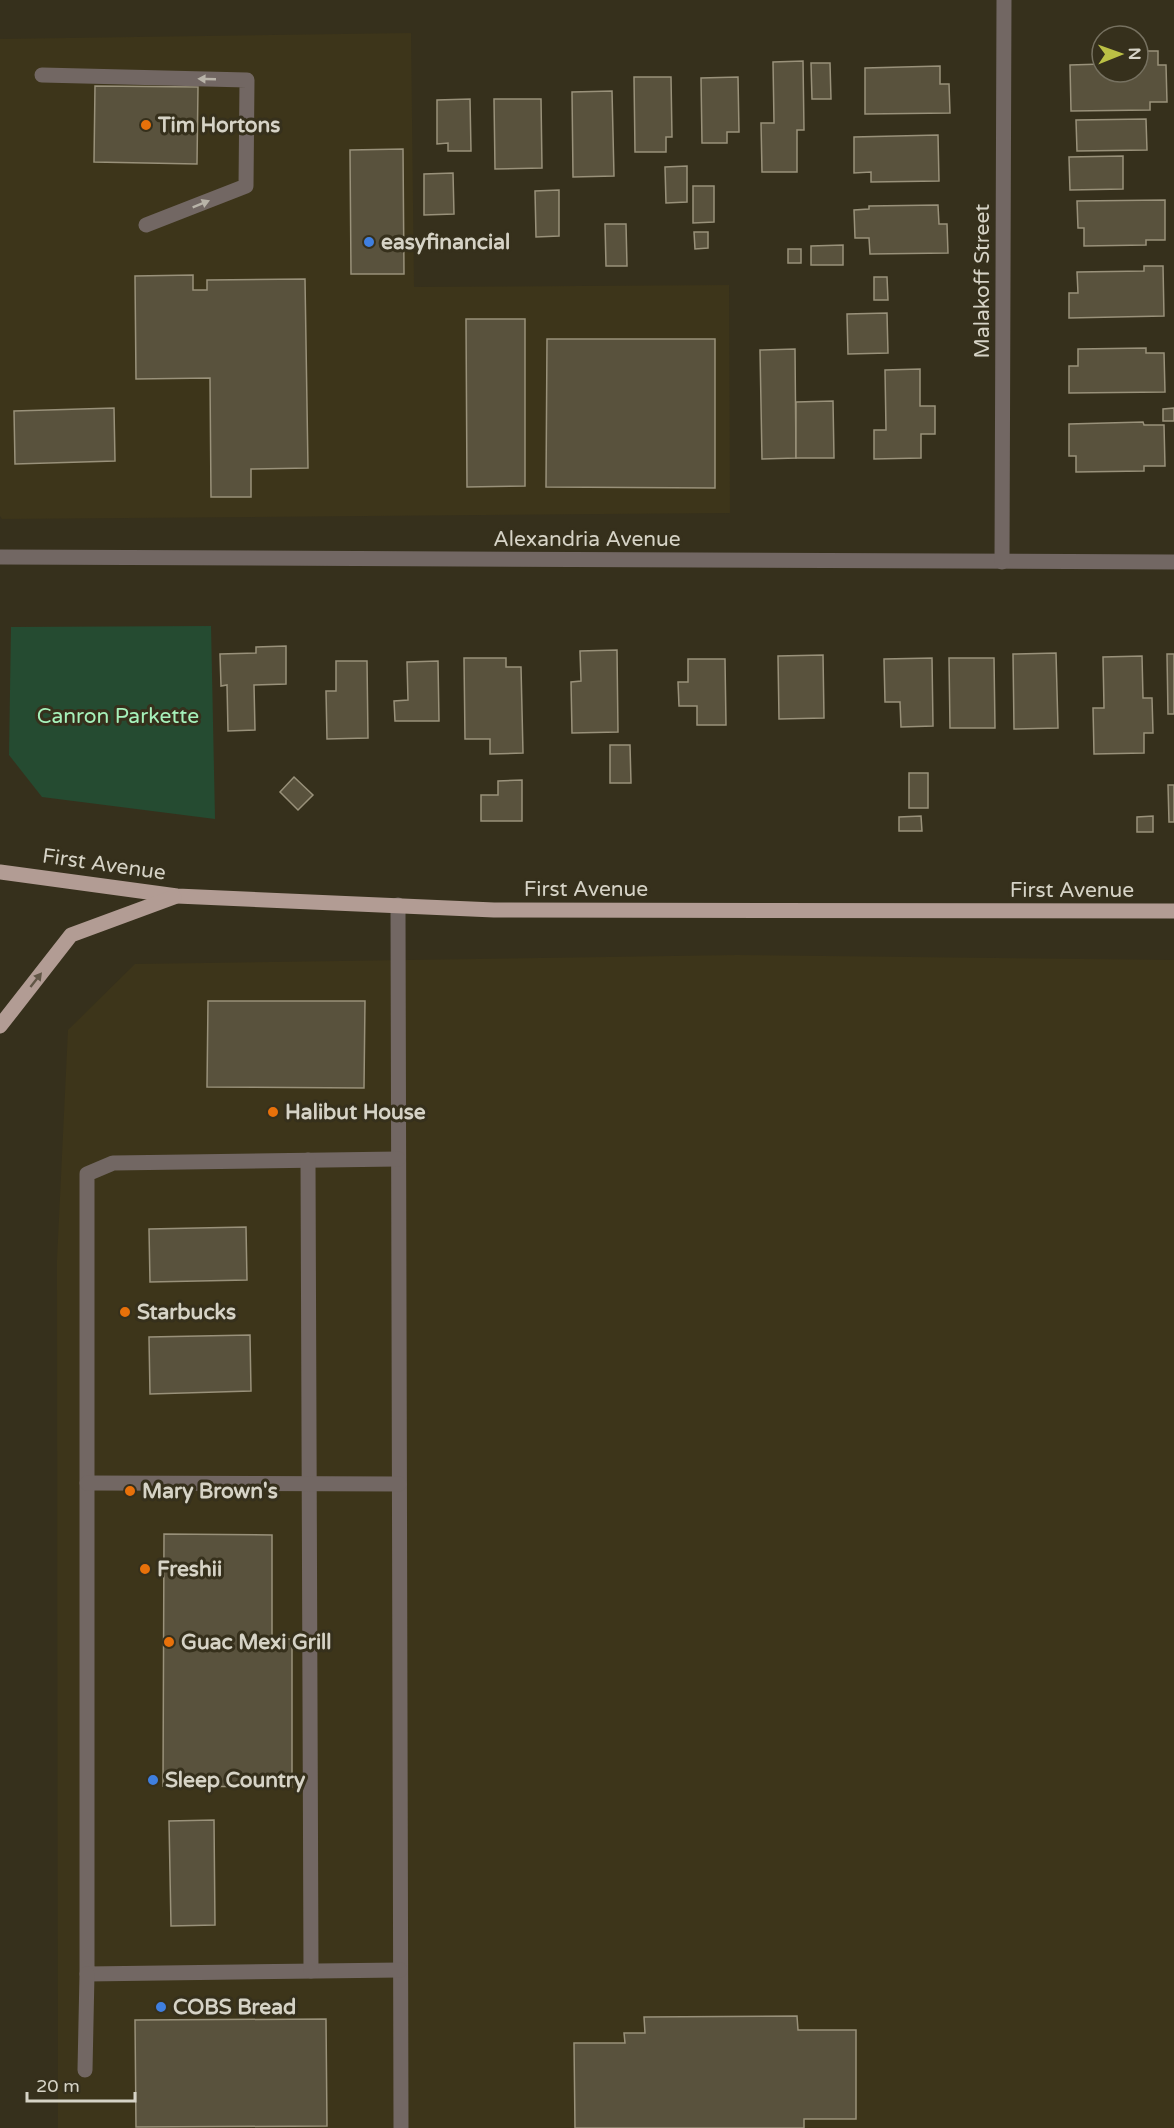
<svg xmlns="http://www.w3.org/2000/svg" width="1174" height="2128" font-family="'Varela Round',sans-serif">
	<style>
		.built { fill: #3d351a }
		.green { fill: #254b31 }
		.building { fill: #59523d; stroke: #99917a; stroke-width: 1.5 }
		.lines { fill: none; stroke-linecap: round; stroke-linejoin: round }
		.minor { stroke: #726763; stroke-width: 15 }
		.major { stroke: #b29c94; stroke-width: 15 }
		.oneway { fill: #b8b3a8 }
		.oneway2 { fill: #615646 }
		.food-dot { fill: #e8710a; stroke: #36301c; stroke-width: 2 }
		.shop-dot { fill: #3f7fe0; stroke: #36301c; stroke-width: 2 }
		.labels { text-anchor: middle; stroke-width: 6; stroke-linejoin: round; paint-order: stroke }
		.poi-label { font-size: 21px; font-weight: bold; fill: #d6d3c6; stroke: #36301c; text-anchor: start }
		.street-label { font-size: 21px; fill: #d6d3c6; stroke: #36301c }
		.park-label { font-size: 21px; fill: #a6f2bb; stroke: #36301c }
	</style>
	<rect width="100%" height="100%" fill="#36301c"/>
	<g class="built">
		<polygon points="411,33 414,287 729,285 730,513 2,519 0,516 0,39"/>
		<polygon points="737,955 1174,960 1174,2128 58,2128 57,1260 68,1030 135,964"/>
	</g>
	<polygon class="green" points="211,626 215,819 42,797 9,755 11,627"/>
	<g class="building">
		<polygon points="1138,51 1158,51 1158,65 1166,65 1167,102 1150,102 1150,110 1071,111 1070,65 1102,64 1102,72 1138,72"/>
		<polygon points="803,61 804,130 797,130 797,172 762,172 761,123 774,123 773,62"/>
		<polygon points="811,63 830,63 831,99 812,99"/>
		<polygon points="940,66 940,84 949,84 950,113 865,114 865,68"/>
		<polygon points="634,77 671,77 672,137 666,137 666,152 635,152"/>
		<polygon points="738,77 739,132 727,132 727,143 702,143 701,78"/>
		<polygon points="95,86 198,87 197,164 94,162"/>
		<polygon points="612,91 614,176 573,177 572,92"/>
		<polygon points="470,99 471,151 448,151 448,143 437,144 437,100"/>
		<polygon points="494,99 541,99 542,168 495,169"/>
		<polygon points="1146,119 1147,150 1077,151 1076,120"/>
		<polygon points="938,135 939,181 871,182 871,172 854,173 854,137"/>
		<polygon points="403,149 404,274 351,274 350,150"/>
		<polygon points="1123,156 1123,189 1070,190 1069,157"/>
		<polygon points="687,166 687,202 666,203 665,167"/>
		<polygon points="453,173 454,214 424,215 424,174"/>
		<polygon points="693,186 714,186 714,222 693,223"/>
		<polygon points="559,190 559,236 536,237 535,191"/>
		<polygon points="1165,200 1165,240 1146,240 1146,245 1084,246 1084,228 1078,228 1077,201"/>
		<polygon points="938,205 939,224 947,224 948,253 870,254 869,238 855,238 854,210 869,209 869,206"/>
		<polygon points="605,224 626,224 627,266 606,266"/>
		<polygon points="694,232 708,232 708,248 695,249"/>
		<polygon points="843,245 843,265 811,265 811,246"/>
		<rect x="788" y="249" width="13" height="14"/>
		<polygon points="1144,266 1163,266 1164,316 1069,318 1069,293 1078,293 1077,272 1144,271"/>
		<polygon points="193,275 193,290 207,290 207,280 305,279 308,468 251,469 251,497 211,497 210,378 136,379 135,276"/>
		<polygon points="874,277 887,277 888,300 874,300"/>
		<polygon points="887,313 888,353 848,354 847,314"/>
		<polygon points="466,319 525,319 525,486 467,487"/>
		<polygon points="547,339 715,339 715,488 546,487"/>
		<polygon points="1146,348 1146,353 1164,353 1165,392 1069,393 1069,366 1078,366 1078,349"/>
		<polygon points="795,349 796,458 762,459 760,350"/>
		<polygon points="920,369 920,406 935,406 935,434 921,434 921,458 874,459 874,430 886,430 885,370"/>
		<polygon points="833,401 834,458 796,458 796,402"/>
		<polygon points="114,408 115,461 15,464 14,411"/>
		<polygon points="1174,408 1174,421 1163,421 1163,409"/>
		<polygon points="1143,422 1144,425 1164,425 1165,466 1144,466 1144,471 1076,472 1076,456 1069,456 1069,424"/>
		<polygon points="286,646 286,684 254,685 255,730 228,731 227,685 221,686 220,654 256,653 256,647"/>
		<polygon points="617,650 618,732 572,733 571,682 581,681 580,651"/>
		<polygon points="1056,653 1058,728 1014,729 1013,654"/>
		<polygon points="1167,654 1174,654 1174,714 1168,714"/>
		<polygon points="823,655 824,718 779,719 778,656"/>
		<polygon points="1142,656 1143,698 1152,698 1153,733 1144,733 1144,753 1094,754 1093,708 1104,708 1103,657"/>
		<polygon points="464,658 506,658 506,667 521,667 523,753 490,754 490,739 465,739"/>
		<polygon points="932,658 933,726 901,727 900,702 885,702 884,659"/>
		<polygon points="949,658 994,658 995,728 950,728"/>
		<polygon points="688,659 725,659 726,725 697,725 697,706 679,706 678,682 688,682"/>
		<polygon points="336,661 367,661 368,738 327,739 326,691 336,691"/>
		<polygon points="438,661 439,721 395,721 394,701 408,700 407,662"/>
		<polygon points="610,745 630,745 631,783 610,783"/>
		<rect x="909" y="773" width="19" height="35"/>
		<polygon points="294,777 313,795 298,810 280,792"/>
		<polygon points="522,780 522,821 481,821 481,795 498,795 498,781"/>
		<polygon points="1168,785 1174,785 1174,822 1169,822"/>
		<polygon points="921,816 922,831 899,831 899,817"/>
		<polygon points="1153,816 1153,832 1137,832 1137,817"/>
		<polygon points="208,1001 365,1001 364,1088 207,1087"/>
		<polygon points="246,1227 247,1280 150,1282 149,1229"/>
		<polygon points="250,1335 251,1391 150,1394 149,1337"/>
		<polygon points="164,1534 272,1535 272,1639 292,1639 292,1787 163,1786"/>
		<polygon points="214,1820 215,1925 171,1926 169,1821"/>
		<polygon points="797,2016 798,2030 856,2030 856,2119 804,2119 804,2128 575,2128 574,2043 625,2043 624,2033 645,2033 644,2017"/>
		<polygon points="326,2019 327,2126 136,2127 135,2020"/>
	</g>
	<g class="lines">
		<g class="minor">
			<polyline points="42,75 247,80 246,186 146,225"/>
			<polyline points="0,557 1174,562"/>
			<polyline points="1002,562 1004,0"/>
			<polyline points="398,905 401,2128"/>
			<polyline points="398,1159 113,1163 87,1174 87,1974 400,1970"/>
			<polyline points="308,1160 311,1971"/>
			<polyline points="87,1483 399,1484"/>
			<polyline points="85,2070 87,1974"/>
		</g>
		<g class="major">
			<polyline points="0,872 177,896 494,910 1174,911"/>
			<polyline points="0,1026 71,935 174,897"/>
		</g>
	</g>
	<defs><path id="oneway-solid" d="M-6-.8H1V-3.2L6.5 0L1 3.2V.8H-6Z" transform="scale(1.5)"/></defs>
	<g class="oneway">
		<use href="#oneway-solid" transform="translate(207 79) rotate(-178)"/>
		<use href="#oneway-solid" transform="translate(201 204) rotate(-22)"/>
	</g>
	<use class="oneway2" href="#oneway-solid" transform="translate(36 980) rotate(-52)"/>
	<g class="food-dot">
		<circle cx="146" cy="125" r="6"/>
		<circle cx="273" cy="1112" r="6"/>
		<circle cx="125" cy="1312" r="6"/>
		<circle cx="130" cy="1491" r="6"/>
		<circle cx="145" cy="1569" r="6"/>
		<circle cx="169" cy="1642" r="6"/>
	</g>
	<g class="shop-dot">
		<circle cx="369" cy="242" r="6"/>
		<circle cx="153" cy="1780" r="6"/>
		<circle cx="161" cy="2007" r="6"/>
	</g>
	<g class="labels">
		<g class="poi-label">
			<text x="158" y="132">Tim Hortons</text>
			<text x="381" y="249">easyfinancial</text>
			<text x="285" y="1119">Halibut House</text>
			<text x="137" y="1319">Starbucks</text>
			<text x="142" y="1498">Mary Brown's</text>
			<text x="157" y="1576">Freshii</text>
			<text x="181" y="1649">Guac Mexi Grill</text>
			<text x="165" y="1787">Sleep Country</text>
			<text x="173" y="2014">COBS Bread</text>
		</g>
		<g class="street-label">
			<text transform="translate(982 281) rotate(-90)" y="7">Malakoff Street</text>
			<text x="587" y="546">Alexandria Avenue</text>
			<text transform="translate(104 864) rotate(8)" y="7">First Avenue</text>
			<text x="586" y="896">First Avenue</text>
			<text x="1072" y="897">First Avenue</text>
		</g>
		<g class="park-label">
			<text x="118" y="723">Canron Parkette</text>
		</g>
	</g>
	<g transform="translate(1120 54) rotate(89)"><circle r="28" fill="#36301c" stroke="#767160" stroke-width="1.5"/>
	<path d="M0-4.5L10 22L0 15L-10 22Z" fill="#bbc045"/>
	<text y="-9" font-size="16" font-weight="bold" text-anchor="middle" fill="#d6d3c6">N</text>
	</g>
	<path d="M27 2092v9h108v-9" fill="none" stroke="#d6d3c6" stroke-width="3"/>
	<text x="36" y="2092" font-size="18" fill="#d6d3c6" stroke="#36301c" stroke-width="4.5" paint-order="stroke">20 m</text>
</svg>
